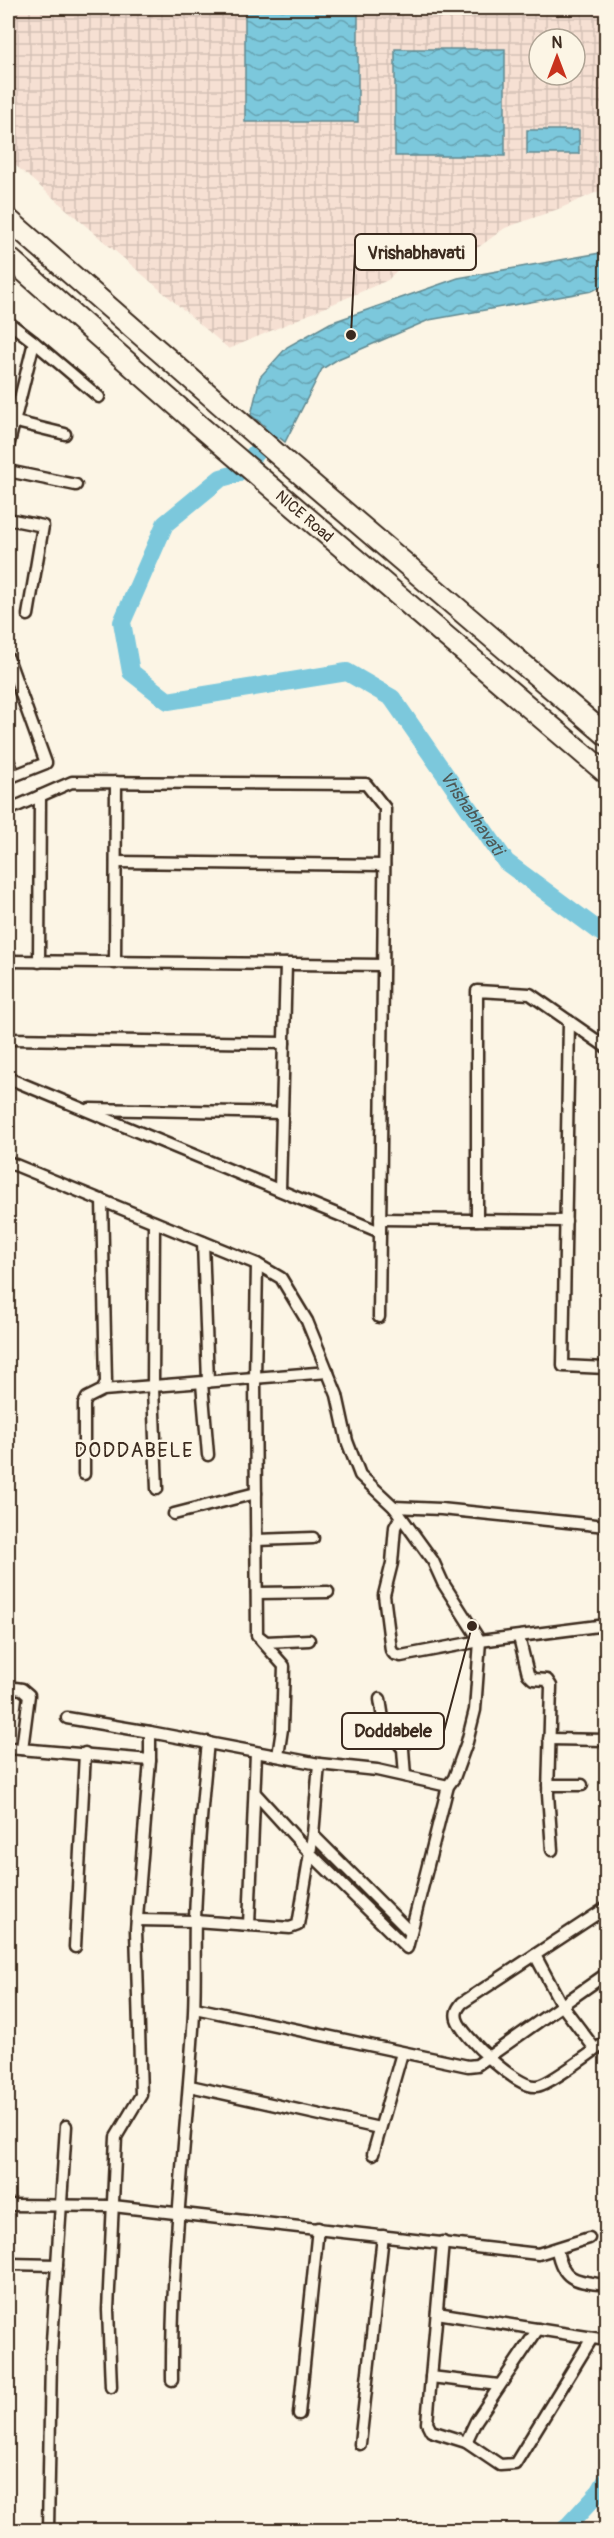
<svg xmlns="http://www.w3.org/2000/svg" width="614" height="2538" font-family="Pangolin,sans-serif">
	<style>
		.industrial { fill: url(#industrial-grid); fill-rule: evenodd }
		.water { fill: url(#water-waves); stroke: #628990; stroke-width: 1.5 }
		.lines { fill: none; stroke-linecap: round; stroke-linejoin: round }
		.river { stroke: #7cc8dc; stroke-width: 18 }
		.street-casing { stroke: #3b2a1e; stroke-width: 15 }
		.highway-casing { stroke: #3b2a1e; stroke-width: 24 }
		.street { stroke: #fcf5e5; stroke-width: 10 }
		.highway { stroke: #fcf5e5; stroke-width: 20 }
		.labels { text-anchor: middle; stroke-width: 5; stroke-linejoin: round; paint-order: stroke }
		.street-label { font-size: 16px; fill: #3b2a1e; stroke: #fcf5e5 }
		.water-label { font-size: 18px; font-style: italic; fill: #4e5957; stroke: #fcf5e5 }
		.quarter-label { font-size: 20px; letter-spacing: 1.5px; fill: #3b2a1e; stroke: #fcf5e5 }
		.leader { fill: none; stroke: #3b2a1e; stroke-width: 2 }
		.callout-dot { fill: #3b2a1e; stroke: #fcf5e5; stroke-width: 2 }
		.callout { fill: #fcf5e5; stroke: #3b2a1e; stroke-width: 2 }
		.callout-label { font-size: 18px; text-anchor: middle; font-weight: bold; fill: #3b2a1e }
	</style>
	<defs>
		<pattern id="industrial-grid" width="8" height="8" patternUnits="userSpaceOnUse" patternTransform="scale(1.5)"><rect width="8" height="8" fill="#f6e0d3"/><path d="M0 4h8M4 0v8" fill="none" stroke="#d4c0b5"/></pattern>
		<pattern id="water-waves" width="16" height="10" patternUnits="userSpaceOnUse" patternTransform="scale(1.5)"><rect width="16" height="10" fill="#7cc8dc"/><path d="M0 5q4-4 8 0t8 0" fill="none" stroke="#67a3b2"/></pattern>
	</defs>
	<rect width="100%" height="100%" fill="#fcf5e5"/>
	<filter id="ink" filterUnits="userSpaceOnUse"><feTurbulence type="fractalNoise" baseFrequency=".0167" numOctaves="2"/><feDisplacementMap in="SourceGraphic" scale="12" xChannelSelector="R" yChannelSelector="G"/><feConvolveMatrix kernelMatrix="1 2 1 2 8 2 1 2 1" color-interpolation-filters="sRGB"/></filter>
	<g filter="url(#ink)">
		<path class="industrial" d="M8 8H606V188L561 208 505 228 472 252 408 258 388 280 229 349 8 159ZM539 39H575V75H539Z"/>
		<g class="water">
			<rect x="245" y="8" width="113" height="114"/>
			<rect x="395" y="49" width="110" height="107"/>
			<rect x="527" y="130" width="52" height="24"/>
			<polygon points="606,252 606,284 592,291 429,320 338,359 322,369 285,442 251,415 260,377 287,347 330,323 458,278"/>
		</g>
		<g class="lines">
			<g class="river">
				<path id="s1" d="M282 410 271 436 236 474 221 478 165 524 122 622 131 672 168 701 347 672 392 698 506 862 606 936"/>
				<polyline points="564,2530 600,2491 606,2481"/>
			</g>
			<g class="street-casing">
				<g id="street">
					<polyline points="8,322 34,342 99,397"/>
					<polyline points="8,420 65,434"/>
					<polyline points="8,447 34,342"/>
					<polyline points="8,471 76,485"/>
					<polyline points="8,519 43,526 28,615"/>
					<polyline points="8,658 46,763 8,778"/>
					<polyline points="8,760 14,775"/>
					<polyline points="8,810 72,782 366,784 385,808 379,1317"/>
					<polyline points="116,862 384,865"/>
					<polyline points="8,961 383,965"/>
					<polyline points="39,962 40,796"/>
					<polyline points="115,963 116,782"/>
					<polyline points="569,1021 563,1366 606,1368"/>
					<polyline points="8,1039 284,1043"/>
					<polyline points="8,1078 380,1232"/>
					<polyline points="90,1109 282,1113"/>
					<polyline points="8,1162 257,1264 281,1278 307,1321 337,1395 347,1441 360,1475 394,1507 433,1561 443,1583 480,1641 475,1710 467,1742 454,1778 448,1786 407,1948 307,1850 255,1793"/>
					<polyline points="280,1190 286,964"/>
					<polyline points="380,1219 566,1221"/>
					<polyline points="477,1220 477,991 530,994 606,1047"/>
					<polyline points="154,1222 153,1388 157,1489"/>
					<polyline points="203,1242 208,1382"/>
					<polyline points="257,1264 255,1379 257,1635 266,1642 309,1640"/>
					<polyline points="202,1383 208,1455"/>
					<polyline points="103,1390 328,1372"/>
					<polyline points="84,1474 84,1404 87,1398 103,1390 106,1382 102,1200"/>
					<polyline points="394,1507 441,1509 606,1526"/>
					<polyline points="174,1514 256,1493"/>
					<polyline points="400,1518 395,1527 392,1563 384,1595 391,1650 394,1654 401,1656 480,1641 606,1625"/>
					<polyline points="256,1540 313,1538"/>
					<polyline points="257,1593 328,1592"/>
					<polyline points="519,1637 528,1674 533,1679 547,1680 551,1686 548,1794 552,1850"/>
					<polyline points="261,1640 284,1666 282,1729 278,1756"/>
					<polyline points="8,1687 22,1689 29,1695 22,1749"/>
					<polyline points="380,1699 384,1725 403,1749 405,1776"/>
					<polyline points="67,1718 150,1732"/>
					<polyline points="549,1739 606,1740"/>
					<polyline points="8,1748 150,1760 150,1732 319,1764 377,1770 448,1786"/>
					<polyline points="548,1785 582,1785"/>
					<polyline points="313,1835 411,1933"/>
					<path d="M606 1908 462 2003C458 2008 455 2012 457 2019 462 2036 517 2088 536 2086 548 2086 593 2051 606 2042"/>
					<polyline points="137,1920 195,1921 290,1928 298,1925 313,1835 319,1764"/>
					<polyline points="249,1925 256,1753"/>
					<polyline points="75,1947 85,1753"/>
					<polyline points="535,1955 561,2004 595,2049"/>
					<polyline points="195,2008 468,2066 477,2065 606,1974"/>
					<polyline points="190,2086 379,2128"/>
					<polyline points="373,2154 402,2053"/>
					<polyline points="8,2205 113,2206 538,2254 589,2238"/>
					<polyline points="443,2242 427,2423 431,2431 466,2442 500,2465 515,2464 592,2338"/>
					<path d="M557 2250C563 2282 577 2281 606 2285"/>
					<polyline points="8,2264 57,2265"/>
					<polyline points="437,2313 606,2340"/>
					<polyline points="431,2377 499,2385"/>
					<path d="M172 2380C171 2262 185 2147 193 2029 196 1993 194 1956 195 1920 197 1861 202 1802 208 1742"/>
					<polyline points="111,2387 108,2310 116,2137 141,2095 136,1930 150,1760"/>
					<polyline points="299,2414 318,2228"/>
					<polyline points="466,2442 476,2421 538,2329"/>
					<polyline points="360,2444 383,2236"/>
					<polyline points="48,2530 51,2357 66,2126"/>
				</g>
			</g>
			<g class="highway-casing">
				<g id="highway">
					<polyline points="8,219 284,460 606,735"/>
					<path id="s2" d="M8 257 201 427 606 773"/>
				</g>
			</g>
			<use href="#street" class="street"/>
			<use href="#highway" class="highway"/>
		</g>
	</g>
	<g class="labels">
		<g class="street-label">
			<text dy="6" stroke="none"><textPath href="#s2" startOffset="394">NICE Road</textPath></text>
		</g>
		<g class="water-label">
			<text dy="6" stroke="none"><textPath href="#s1" startOffset="746">Vrishabhavati</textPath></text>
		</g>
		<g class="quarter-label">
			<text x="134" y="1457">DODDABELE</text>
		</g>
	</g>
	<path class="leader" d="M351 335L355 252M472 1626L444 1731"/>
	<g class="callout-dot">
		<circle cx="351" cy="335" r="6"/>
		<circle cx="472" cy="1626" r="6"/>
	</g>
	<g class="callout">
		<rect x="355" y="234" width="121" height="36" rx="6"/>
		<rect x="342" y="1713" width="102" height="36" rx="6"/>
	</g>
	<g class="callout-label">
		<text x="416" y="259">Vrishabhavati</text>
		<text x="393" y="1737">Doddabele</text>
	</g>
	<rect width="614" height="2538" fill="none" stroke="#fcf5e5" stroke-width="30"/>
	<rect x="15" y="15" width="584" height="2508" fill="none" stroke="#3b2a1e" stroke-width="2" filter="url(#ink)"/>
	<g transform="translate(557 57)"><circle r="28" fill="#fcf5e5" stroke="#afa495" stroke-width="1.5"/>
	<path d="M0-4.5L10 22L0 15L-10 22Z" fill="#c8321e"/>
	<text y="-9" font-size="16" font-weight="bold" text-anchor="middle" fill="#3b2a1e">N</text>
	</g>
</svg>
